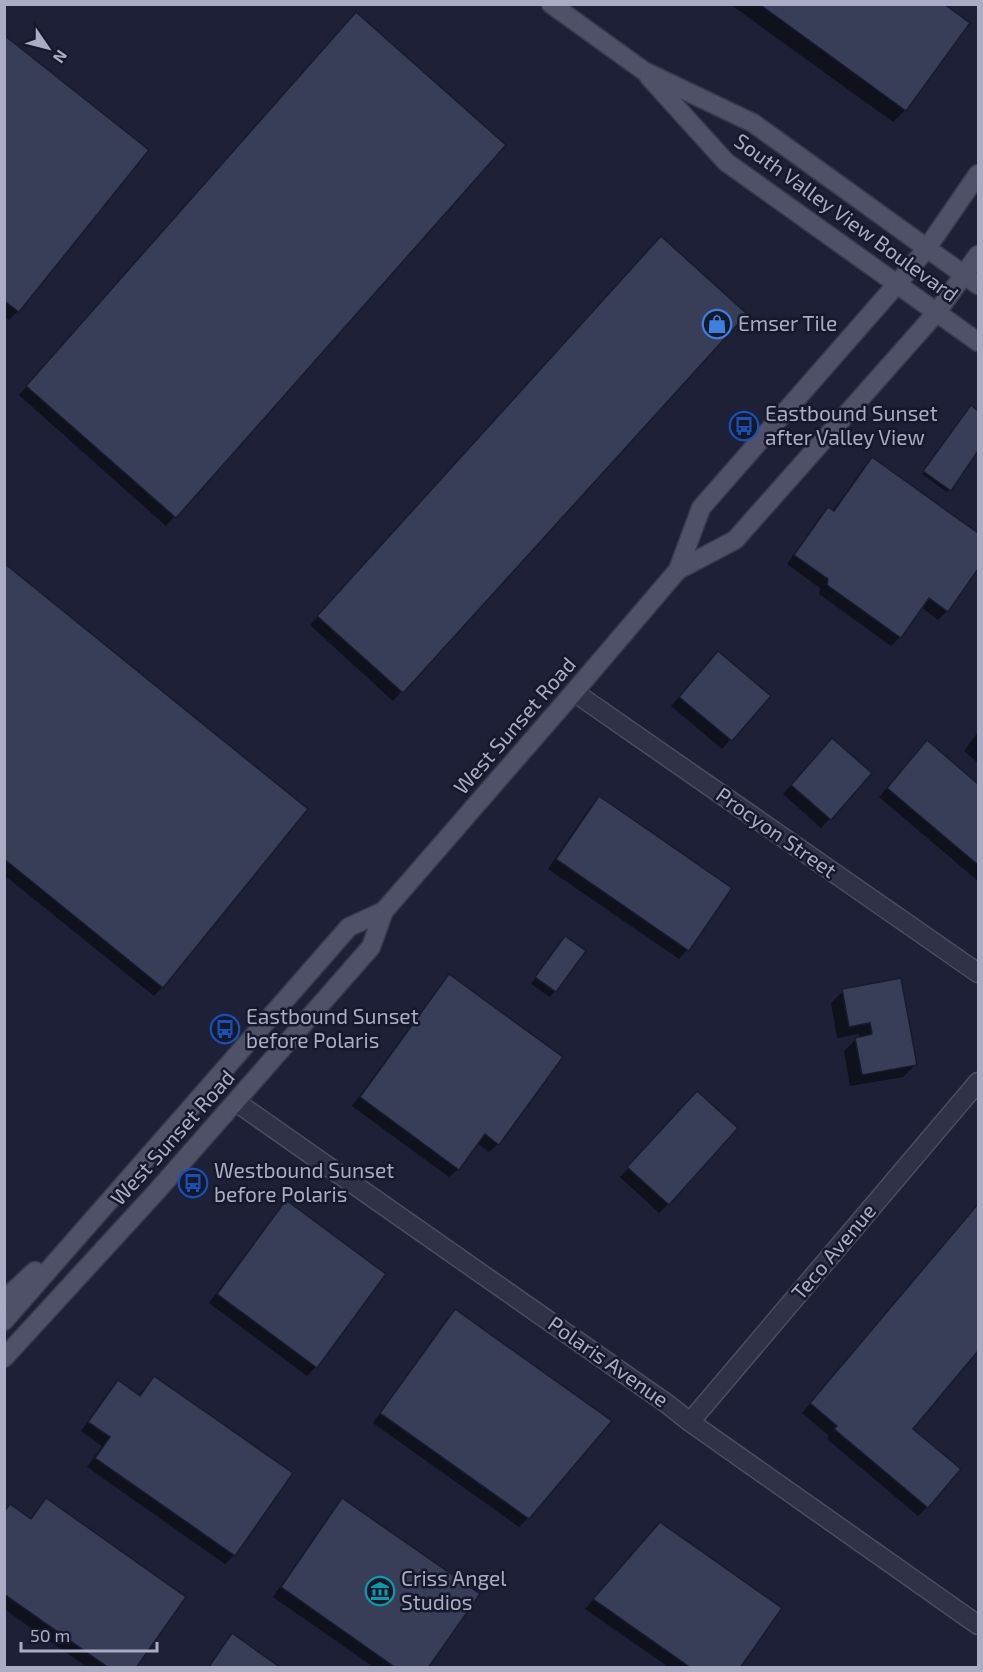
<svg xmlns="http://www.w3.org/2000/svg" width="983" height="1672" font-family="'Exo 2',sans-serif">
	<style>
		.shadow { fill: #0007 }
		.building { fill: #383d58; stroke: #181b2d; stroke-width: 1.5 }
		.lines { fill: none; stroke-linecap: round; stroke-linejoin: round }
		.minor-casing { stroke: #4b4e62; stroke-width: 21 }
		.major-casing { stroke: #373a4d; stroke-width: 21 }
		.minor { stroke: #303347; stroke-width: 18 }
		.major { stroke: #4e5167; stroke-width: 18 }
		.labels { text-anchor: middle; stroke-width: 5; stroke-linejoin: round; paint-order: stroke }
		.street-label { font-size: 21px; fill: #aaacc5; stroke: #16192b }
		.poi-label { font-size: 21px; fill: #aaacc5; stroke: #16192b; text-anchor: start }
	</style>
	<rect width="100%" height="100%" fill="#1d2036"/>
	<g class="shadow">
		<polygon points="730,4 942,4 905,110 893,122"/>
		<polygon points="348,23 504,145 166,526 19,395"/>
		<polygon points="4,37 146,151 18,311 9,320 4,317"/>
		<polygon points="653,247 745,314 393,701 310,625"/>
		<polygon points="971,407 978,413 978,449 947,492 922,474"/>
		<polygon points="872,459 978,534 978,567 947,611 938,620 921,607 900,637 891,646 819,594 820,588 787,564 819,518 828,509 832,512 863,468"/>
		<polygon points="4,565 162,987 154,996 4,875"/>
		<polygon points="718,653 768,696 722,749 671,706"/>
		<polygon points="978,732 978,763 964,751"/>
		<polygon points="927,742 978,786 978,881 879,797"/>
		<polygon points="823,749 870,774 821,828 783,794"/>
		<polygon points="599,798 730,889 687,950 679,959 548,869 590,807"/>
		<polygon points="565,938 555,991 550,997 531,984"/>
		<polygon points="450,976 498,1144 489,1152 477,1143 458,1169 449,1177 352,1106 441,985"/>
		<polygon points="843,991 915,1065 903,1077 850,1086 844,1051 856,1039 859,1039 859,1034 837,1038 831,1003"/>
		<polygon points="688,1101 668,1204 659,1213 620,1177"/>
		<polygon points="287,1202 316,1367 307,1376 209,1303 278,1211"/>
		<polygon points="978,1204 978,1349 911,1429 927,1507 918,1516 827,1439 829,1436 802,1413"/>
		<polygon points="455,1311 528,1518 519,1527 373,1423 446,1320"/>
		<polygon points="154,1377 291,1474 234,1555 225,1564 87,1467 102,1446 81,1431 109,1391 118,1382 138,1396"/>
		<polygon points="46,1500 134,1668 88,1668 4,1609 4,1512 30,1520"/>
		<polygon points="343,1500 426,1668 375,1668 273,1597 334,1509"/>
		<polygon points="651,1533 739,1668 670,1668 585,1609"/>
		<polygon points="233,1635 279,1668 207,1668 224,1644"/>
	</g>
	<g class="building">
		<polygon points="759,4 944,4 970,23 906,111"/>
		<polygon points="356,12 506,145 176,518 26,386"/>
		<polygon points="4,35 149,150 19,312 4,301"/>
		<polygon points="661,236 747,314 403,693 317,616"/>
		<polygon points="971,405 978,411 978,451 951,491 923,471"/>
		<polygon points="872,457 978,533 978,569 948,612 929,598 901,638 827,585 828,579 794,555 828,507 834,511"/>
		<polygon points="4,563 308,809 163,988 4,859"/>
		<polygon points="718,651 771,696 732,741 679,697"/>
		<polygon points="832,738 872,773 831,820 791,785"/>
		<polygon points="927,740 978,784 978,865 887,788"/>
		<polygon points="599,796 732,888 689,951 556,859"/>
		<polygon points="565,936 586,951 556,992 535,977"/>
		<polygon points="449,974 563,1057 499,1145 485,1134 459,1170 360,1097"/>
		<polygon points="901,978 917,1065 862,1075 855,1038 872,1034 870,1023 849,1027 842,989"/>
		<polygon points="697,1091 738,1128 669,1205 627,1167"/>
		<polygon points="286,1200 386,1274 317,1368 217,1294"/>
		<polygon points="978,1204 978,1351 913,1429 961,1469 928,1508 834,1429 837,1426 810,1403"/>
		<polygon points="455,1309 612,1421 529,1519 380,1413"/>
		<polygon points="154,1376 293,1473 235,1556 95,1458 110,1437 88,1422 118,1380 140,1396"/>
		<polygon points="46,1498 186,1597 136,1668 109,1668 4,1594 4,1512 10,1504 31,1519"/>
		<polygon points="342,1498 480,1594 428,1668 396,1668 281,1587"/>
		<polygon points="660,1522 782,1608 740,1668 691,1668 593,1599"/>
		<polygon points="232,1633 281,1668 208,1668"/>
	</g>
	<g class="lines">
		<g class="minor-casing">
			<g id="minor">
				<polyline points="574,692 978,973"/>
				<polyline points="236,1102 666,1403 690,1422 978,1625"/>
				<polyline points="690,1422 978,1082"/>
			</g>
		</g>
		<g class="major-casing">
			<g id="major">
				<polyline points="551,4 644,71 753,123 978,285"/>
				<polyline points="649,77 726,162 978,342"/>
				<polyline points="678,570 735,540 937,312 978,255"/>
				<polyline points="4,1300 35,1271"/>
				<polyline points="4,1321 349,927 384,911"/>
				<polyline points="4,1358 157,1191 371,947 384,911 574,692 678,570 701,508 897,284 927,248 978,174"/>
			</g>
		</g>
		<use href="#minor" class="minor"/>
		<use href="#major" class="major"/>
	</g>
	<defs>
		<g id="shop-ring" transform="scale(1.5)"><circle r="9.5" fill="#16192b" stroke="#3f7fe0" stroke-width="1.5"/><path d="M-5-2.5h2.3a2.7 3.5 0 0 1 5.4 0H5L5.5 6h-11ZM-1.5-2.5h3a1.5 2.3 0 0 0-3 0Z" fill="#3f7fe0"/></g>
		<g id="bus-ring" transform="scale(1.5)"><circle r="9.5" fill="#16192b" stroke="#1a4fb4" stroke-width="1.5"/><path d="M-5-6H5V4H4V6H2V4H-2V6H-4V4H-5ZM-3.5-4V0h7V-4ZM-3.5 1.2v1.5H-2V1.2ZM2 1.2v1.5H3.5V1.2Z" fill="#1a4fb4"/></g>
		<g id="museum-ring" transform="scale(1.5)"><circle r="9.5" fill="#16192b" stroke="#0f9aa8" stroke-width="1.5"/><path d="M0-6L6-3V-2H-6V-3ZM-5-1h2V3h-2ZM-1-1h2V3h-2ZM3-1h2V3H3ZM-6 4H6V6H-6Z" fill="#0f9aa8"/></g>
	</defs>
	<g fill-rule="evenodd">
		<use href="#shop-ring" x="717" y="324"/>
		<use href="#bus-ring" x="744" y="426"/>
		<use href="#bus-ring" x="225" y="1029"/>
		<use href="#bus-ring" x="193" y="1183"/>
		<use href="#museum-ring" x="380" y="1591"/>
	</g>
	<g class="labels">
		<g class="street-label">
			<text transform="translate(846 218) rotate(36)" y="7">South Valley View Boulevard</text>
			<text transform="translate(515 726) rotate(-49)" y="7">West Sunset Road</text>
			<text transform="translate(776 833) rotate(35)" y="7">Procyon Street</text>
			<text transform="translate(173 1138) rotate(-48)" y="7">West Sunset Road</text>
			<text transform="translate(834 1252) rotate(-50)" y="7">Teco Avenue</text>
			<text transform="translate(608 1362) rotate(35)" y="7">Polaris Avenue</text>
		</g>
		<g class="poi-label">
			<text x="738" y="331">Emser Tile</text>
			<text x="765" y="421">Eastbound Sunset<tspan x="765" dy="24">after Valley View</tspan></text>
			<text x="246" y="1024">Eastbound Sunset<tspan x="246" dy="24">before Polaris</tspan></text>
			<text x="214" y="1178">Westbound Sunset<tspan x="214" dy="24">before Polaris</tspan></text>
			<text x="401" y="1586">Criss Angel<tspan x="401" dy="24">Studios</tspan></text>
		</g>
	</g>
	<rect width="983" height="1672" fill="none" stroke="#aaacc5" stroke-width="12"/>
	<g transform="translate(48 48) rotate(125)" stroke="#16192b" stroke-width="4.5" paint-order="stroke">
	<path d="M0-4.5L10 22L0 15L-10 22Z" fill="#aaacc5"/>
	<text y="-9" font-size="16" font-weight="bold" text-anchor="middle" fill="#aaacc5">N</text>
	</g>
	<path d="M21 1642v9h136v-9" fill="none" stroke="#aaacc5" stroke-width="3"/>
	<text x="30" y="1642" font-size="18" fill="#aaacc5" stroke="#16192b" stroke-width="4.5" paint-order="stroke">50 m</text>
</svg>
